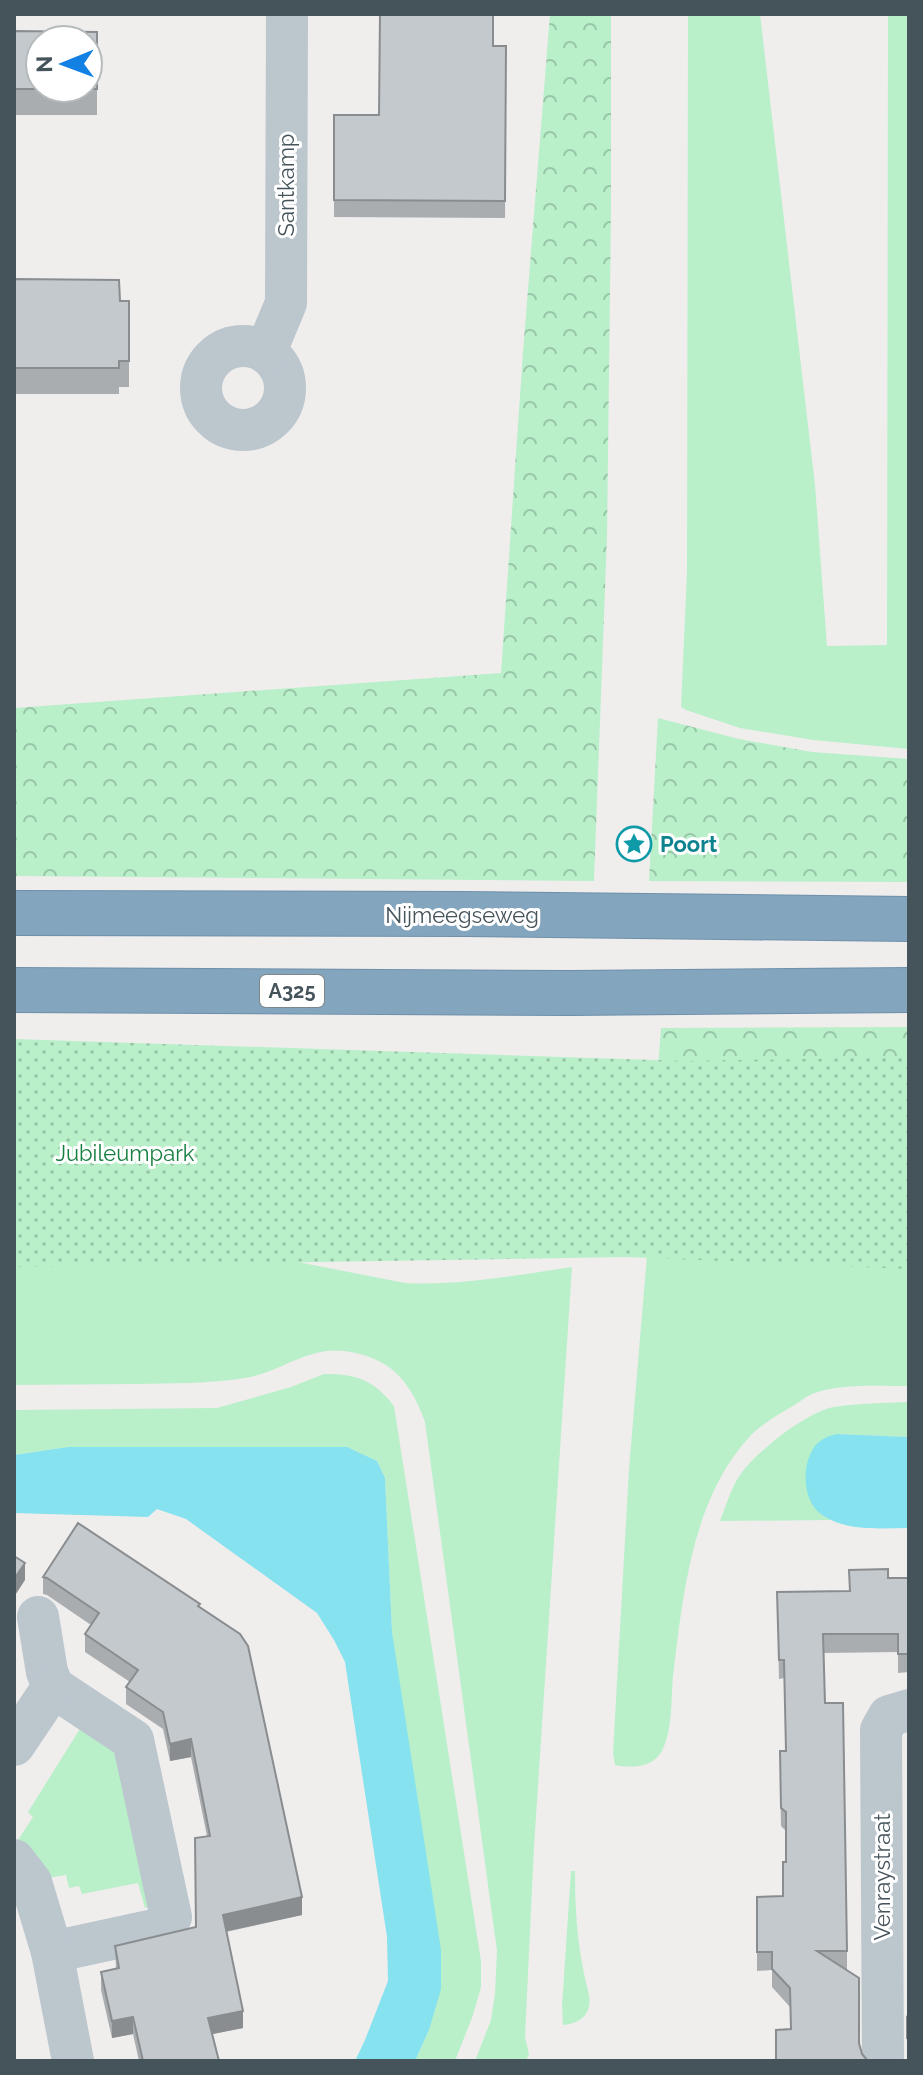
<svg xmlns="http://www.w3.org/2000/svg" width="923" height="2075" font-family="Raleway,sans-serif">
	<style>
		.grass { fill: #b9f0ca }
		.forest { fill: url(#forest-crowns) }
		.park { fill: url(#park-dots) }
		.water { fill: #85e2ee }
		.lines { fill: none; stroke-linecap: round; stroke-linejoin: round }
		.highway-casing { stroke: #6e90aa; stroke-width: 46 }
		.minor { stroke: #bbc6cd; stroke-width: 42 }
		.highway { stroke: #83a5be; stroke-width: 44 }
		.wall { fill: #a9adb0 }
		.shaded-wall { fill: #898d90 }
		.building { fill: #c4c9cd; stroke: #898d90; stroke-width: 2; fill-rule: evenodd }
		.labels { text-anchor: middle; stroke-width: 6; stroke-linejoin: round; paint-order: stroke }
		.shield { fill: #fff; stroke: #7d878c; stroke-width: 2 }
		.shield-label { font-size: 20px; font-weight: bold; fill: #45535b }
		.street-label { font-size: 22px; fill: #45535b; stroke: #fff }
		.culture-label { font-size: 22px; font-weight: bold; fill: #0d838f; stroke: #fff; text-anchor: start }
		.park-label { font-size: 22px; fill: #147f3f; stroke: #fff }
	</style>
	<defs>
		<pattern id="forest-crowns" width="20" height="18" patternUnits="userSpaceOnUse" patternTransform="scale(2)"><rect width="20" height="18" fill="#b9f0ca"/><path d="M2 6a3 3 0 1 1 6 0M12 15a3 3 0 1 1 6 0" fill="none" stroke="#98c5a7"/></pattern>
		<pattern id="park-dots" width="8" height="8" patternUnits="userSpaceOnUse" patternTransform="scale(2)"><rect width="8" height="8" fill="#b9f0ca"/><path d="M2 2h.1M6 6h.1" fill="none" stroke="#98c5a7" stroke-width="1.8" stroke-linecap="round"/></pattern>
	</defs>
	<rect width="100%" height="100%" fill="#f0eded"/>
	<g class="grass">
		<polygon points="688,14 760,14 815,485 827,646 887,645 888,14 909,14 909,749 813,740 740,728 686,710 681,707 687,572"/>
		<path d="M909 1232V1386C880 1386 839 1383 812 1394 805 1397 798 1403 791 1407 778 1415 762 1424 751 1435 692 1498 683 1594 673 1676 671 1698 673 1735 660 1754 650 1768 630 1768 615 1765L613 1753 629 1469 647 1255Z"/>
		<path d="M216 1246 405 1283C461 1286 517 1275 572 1267L534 1847 525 2037 529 2054 526 2061H475L491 2020 495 1993 497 1951 425 1422C410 1380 390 1357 344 1351 309 1346 278 1373 245 1378 208 1384 173 1383 136 1384 95 1384 55 1385 14 1385V1252Z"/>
		<path d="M324 1374C357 1374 374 1380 394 1406L481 1961V1987L473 2015 455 2061H415L429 2030 392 1632 385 1478 377 1461 346 1447H68L14 1455V1410L217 1408 291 1387Z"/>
		<path d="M909 1402V1437L837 1434 820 1514 832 1520 720 1521C726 1506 731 1488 740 1475 756 1452 806 1412 834 1407 859 1403 885 1403 909 1402Z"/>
		<polygon points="83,1724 121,1746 154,1906 145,1908 138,1883 82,1894 79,1886 69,1888 66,1875 47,1878 32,1852 18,1840 33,1817 28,1812"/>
		<path d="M571 1871H575C575 1908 577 1942 585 1978 587 1988 592 2000 588 2010 584 2020 573 2024 563 2025L562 2006Z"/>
	</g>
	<g class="forest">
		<polygon points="550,14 611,14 611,212 607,536 594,881 14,876 14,708 501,673 523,352"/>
		<polygon points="658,718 739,739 812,752 909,759 909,882 649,881"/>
		<polygon points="909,1027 909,1167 647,1213 661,1028"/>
	</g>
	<polygon class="park" points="14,1039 685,1061 909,1057 909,1269 626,1257 14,1267"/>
	<g class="water">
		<path d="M837 1434 909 1437V1528C880 1528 848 1532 822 1515 802 1501 801 1465 815 1446 821 1439 828 1436 837 1434Z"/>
		<polygon points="68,1447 347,1447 377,1461 385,1478 392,1632 441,1950 441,1989 429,2030 415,2061 355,2061 365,2040 388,1981 387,1937 345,1662 334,1640 317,1613 186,1519 157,1509 148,1517 14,1513 14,1455"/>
	</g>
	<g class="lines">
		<g class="highway-casing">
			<g id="highway">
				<polyline points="14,913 463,914 909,919"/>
				<polyline points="14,990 571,993 909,990"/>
			</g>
		</g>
		<g class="minor">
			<circle cx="243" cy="388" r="42"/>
			<polyline points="266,351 286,303 287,14"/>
			<polyline points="38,1617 47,1672 53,1687 133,1740 171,1917 163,1928 52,1952"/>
			<polyline points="14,1745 53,1687"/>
			<polyline points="14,1860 31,1882 52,1952 73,2061"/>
			<polyline points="883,2061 881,1730 889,1716 909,1710"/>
		</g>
		<use href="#highway" class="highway"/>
	</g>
	<g class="wall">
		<polygon points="14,31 97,32 97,115 14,115"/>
		<polygon points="493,46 506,46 505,218 334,217 334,115 379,115"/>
		<polygon points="14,279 120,301 129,301 129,387 119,387 119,394 14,394"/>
		<polygon points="43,1577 200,1607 302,1915 226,1932 243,2028 212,2034 219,2061 139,2061 133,2034 112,2038 101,1990 101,1972 116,1969 115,1946 196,1927 207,1836 191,1757 170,1761 163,1729 126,1704 126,1687 130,1682 85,1652 85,1634 91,1625 47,1595 43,1594"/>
		<polygon points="888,1578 909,1578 909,1672 898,1673 898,1652 824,1653 825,1703 847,1951 847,1969 845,1969 790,2029 790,2007 772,1987 772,1970 757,1971 757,1897 783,1896 786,1862 786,1831 781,1826 780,1769 786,1751 784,1678 779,1679 777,1592 850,1591"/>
	</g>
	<g class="shaded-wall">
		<polygon points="25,1563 25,1580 14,1597 14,1579"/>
		<polygon points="191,1739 191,1757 170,1761 170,1744"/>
		<polygon points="302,1897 302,1915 223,1932 223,1915"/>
		<polygon points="243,2011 243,2028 208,2035 208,2018"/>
		<polygon points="133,2017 133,2034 112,2038 112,2021"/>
	</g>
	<g class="building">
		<polygon points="380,14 493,14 493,46 506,46 505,201 334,200 334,115 379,115"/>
		<path d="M14 31 97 32V89H14ZM40 40H88V88H40Z"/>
		<polygon points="14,279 119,280 120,301 129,301 129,361 119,361 119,368 14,368"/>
		<polygon points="78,1523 200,1604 198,1606 240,1634 248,1646 302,1897 223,1915 243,2011 208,2018 219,2061 143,2061 133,2017 112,2021 101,1972 119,1968 115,1946 196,1927 195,1838 210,1836 191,1739 170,1744 163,1712 126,1687 138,1670 85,1634 99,1613 47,1578 43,1577"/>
		<polygon points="14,1556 25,1563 14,1579"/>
		<polygon points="888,1569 888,1578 909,1578 909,1654 898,1654 898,1634 823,1634 825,1703 843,1703 847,1951 817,1951 859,1978 859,2043 862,2054 868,2061 776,2061 776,2030 791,2029 790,1988 772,1969 772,1952 757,1952 757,1897 783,1896 783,1862 786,1862 786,1812 781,1808 780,1751 786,1751 784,1660 779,1660 777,1592 850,1591 849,1570"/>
		<polygon points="907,2017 909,2018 909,2035 907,2037"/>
	</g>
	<defs>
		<g id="sight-ring" transform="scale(1.8)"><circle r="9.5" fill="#fff" stroke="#0f9aa8" stroke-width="1.5"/><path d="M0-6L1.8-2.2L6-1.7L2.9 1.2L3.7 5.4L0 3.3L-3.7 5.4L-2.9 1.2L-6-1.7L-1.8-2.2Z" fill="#0f9aa8"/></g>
	</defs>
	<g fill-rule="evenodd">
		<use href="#sight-ring" x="634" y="844"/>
	</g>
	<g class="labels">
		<rect class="shield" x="260" y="975" width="64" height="32" rx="6"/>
		<g class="shield-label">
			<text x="292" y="998">A325</text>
		</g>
		<g class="street-label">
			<text transform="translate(286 185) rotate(-90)" y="8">Santkamp</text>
			<text x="462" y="923">Nijmeegseweg</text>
			<text transform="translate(882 1877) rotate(-90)" y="8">Venraystraat</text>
		</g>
		<g class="culture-label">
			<text x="660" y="852">Poort</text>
		</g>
		<g class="park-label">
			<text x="125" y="1161">Jubileumpark</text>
		</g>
	</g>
	<rect width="923" height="2075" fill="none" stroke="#45535b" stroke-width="32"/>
	<g transform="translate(64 64) rotate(269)"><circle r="38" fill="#ffffff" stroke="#b5babd" stroke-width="2"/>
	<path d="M0-6L14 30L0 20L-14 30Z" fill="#1381e4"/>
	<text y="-12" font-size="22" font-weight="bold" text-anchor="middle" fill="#45535b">N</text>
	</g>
</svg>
